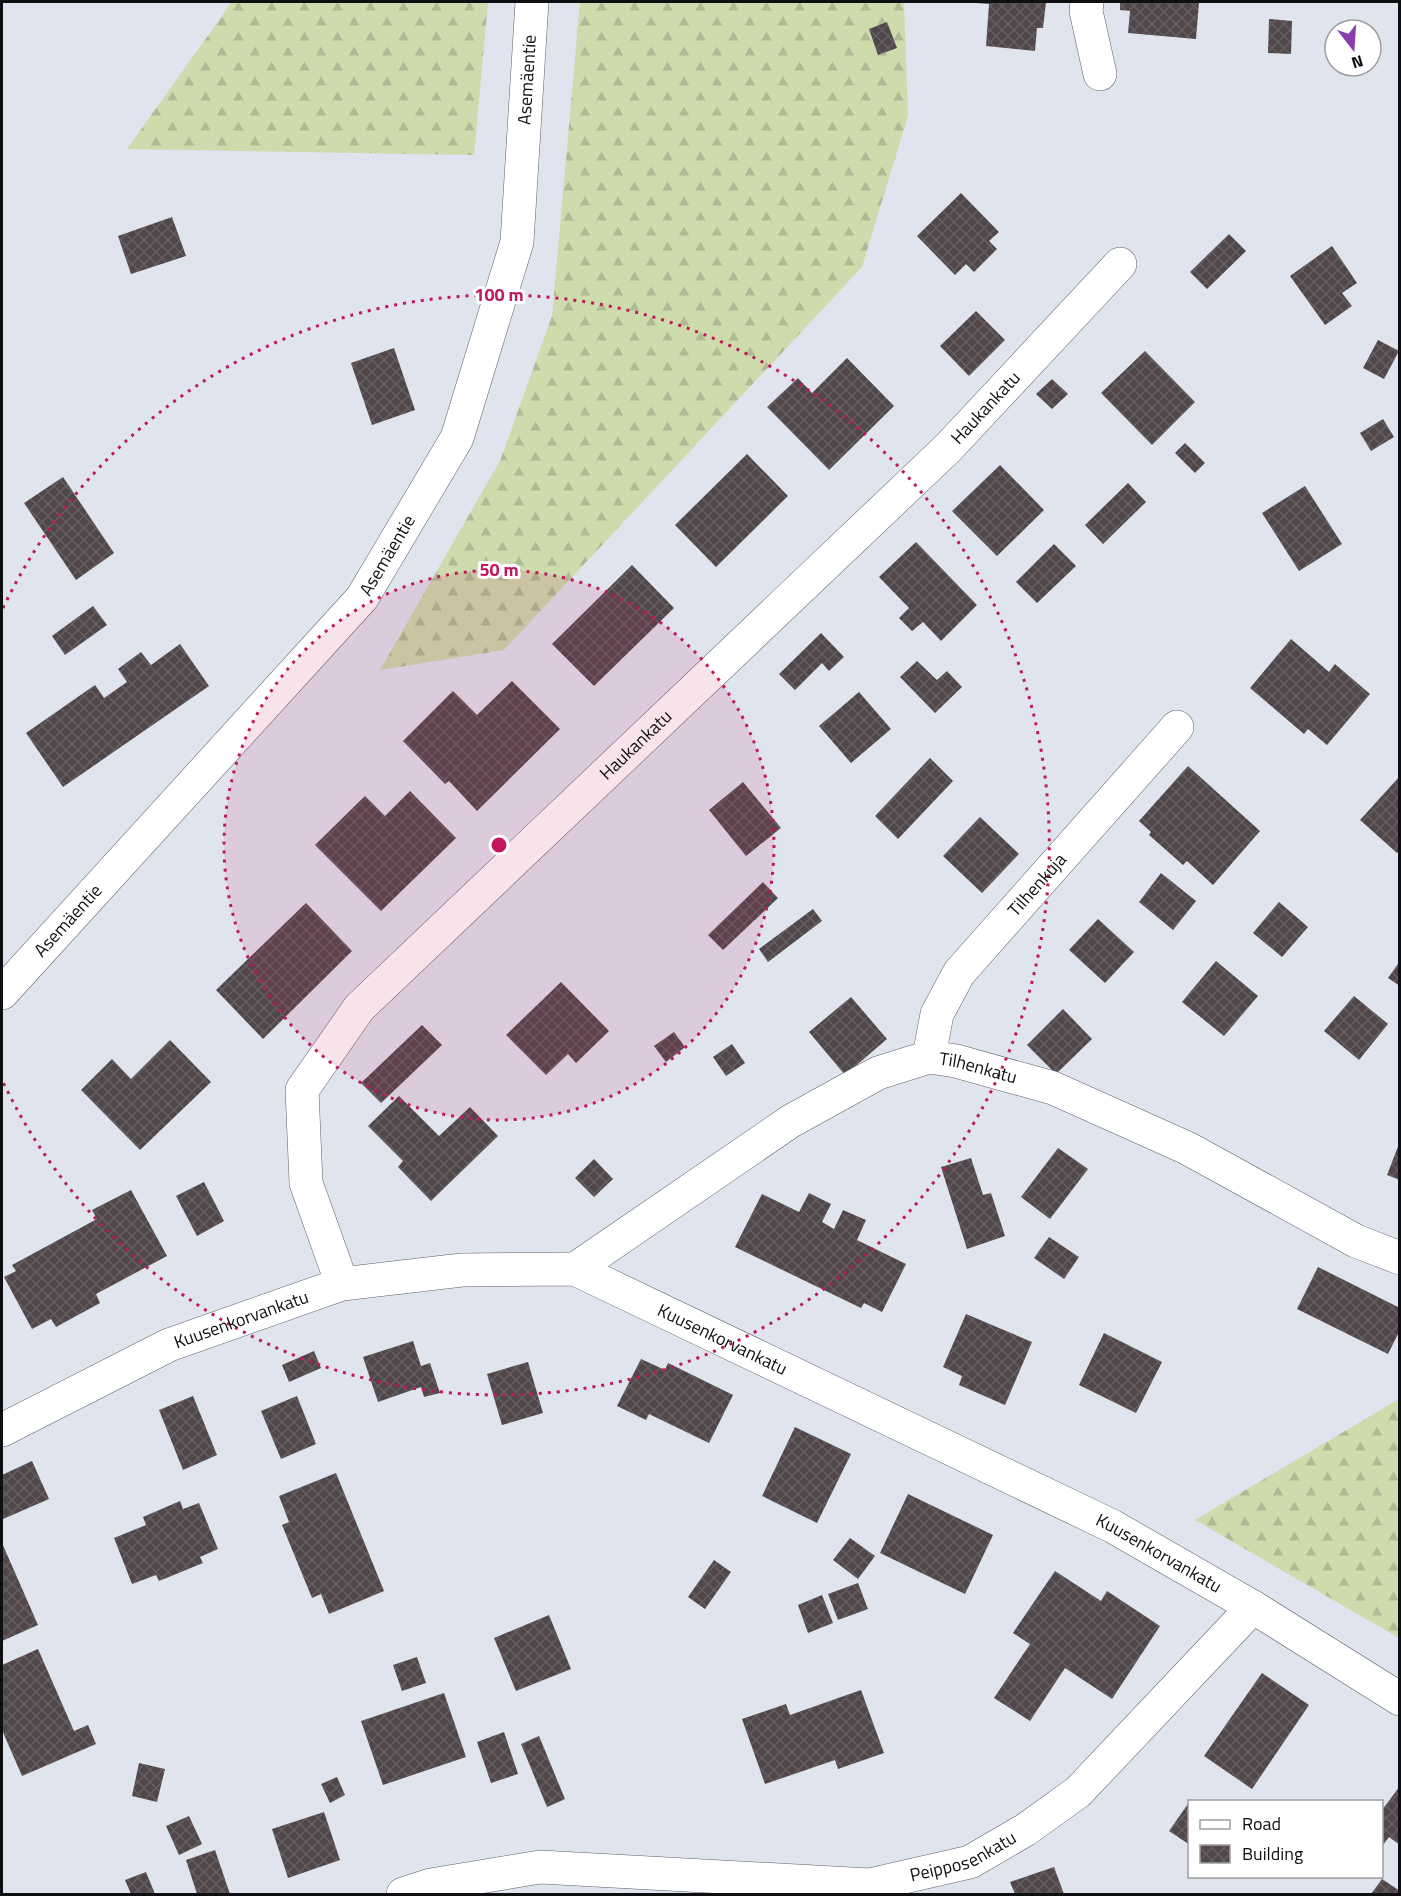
<svg xmlns="http://www.w3.org/2000/svg" width="1401" height="1896" font-family="'Titillium Web',sans-serif">
	<style>
		.forest { fill: url(#forest-firs) }
		.building { fill: url(#building-cross-hatch) }
		.lines { fill: none; stroke-linecap: round; stroke-linejoin: round }
		.street-casing { stroke: #5d616a; stroke-width: 34 }
		.street { stroke: #fff; stroke-width: 33 }
		.ring { fill: none; stroke: #c2185b; stroke-width: 3; stroke-dasharray: 3 6 }
		.labels { text-anchor: middle; stroke-width: 6; stroke-linejoin: round; paint-order: stroke }
		.street-label { font-size: 18px; fill: #0e0f13; stroke: #fff }
		.centre { fill: #c2185b; stroke: #fff; stroke-width: 3 }
		.ring-label { font-size: 18px; text-anchor: middle; font-weight: bold; fill: #c2185b; stroke: #fff; stroke-width: 6; stroke-linejoin: round; paint-order: stroke }
	</style>
	<defs>
		<pattern id="forest-firs" width="22" height="20" patternUnits="userSpaceOnUse" patternTransform="scale(1.5)"><rect width="22" height="20" fill="#cddbad"/><path d="M5 1l3.5 6h-7zM16 11l3.5 6h-7z" fill="#afbb94"/></pattern>
		<pattern id="building-cross-hatch" width="8" height="8" patternUnits="userSpaceOnUse" patternTransform="scale(1.5)"><rect width="8" height="8" fill="#51474a"/><path d="M0 0l8 8M0 8l8-8" fill="none" stroke="#655d60"/></pattern>
	</defs>
	<rect width="100%" height="100%" fill="#dfe4ee"/>
	<g class="forest">
		<polygon points="232,2 488,2 474,155 127,149"/>
		<polygon points="580,2 904,2 908,116 862,267 504,650 380,670 500,461 552,316"/>
		<polygon points="1399,1399 1399,1638 1195,1520"/>
	</g>
	<g class="building">
		<polygon points="976,2 1046,2 1043,28 1037,28 1035,51 986,46 989,4 976,3"/>
		<polygon points="1120,2 1199,2 1196,39 1128,33 1130,11 1120,10"/>
		<polygon points="1269,19 1292,21 1291,54 1268,53"/>
		<polygon points="887,22 897,48 878,55 869,29"/>
		<polygon points="961,193 999,232 989,241 997,249 974,272 966,264 955,275 917,236"/>
		<polygon points="172,217 186,256 131,274 118,236"/>
		<polygon points="1229,234 1246,251 1207,289 1190,272"/>
		<polygon points="1332,246 1357,283 1342,293 1352,306 1325,325 1290,276"/>
		<polygon points="976,311 1005,340 969,376 940,346"/>
		<polygon points="1378,340 1399,351 1384,379 1363,368"/>
		<polygon points="394,348 415,410 372,425 351,363"/>
		<polygon points="1145,351 1195,402 1152,445 1101,393"/>
		<polygon points="847,358 894,406 829,470 767,407 798,378 812,393"/>
		<polygon points="1052,379 1068,394 1052,409 1036,394"/>
		<polygon points="1383,419 1394,437 1371,451 1360,433"/>
		<polygon points="1185,443 1205,463 1195,473 1175,453"/>
		<polygon points="747,454 788,496 716,567 675,525"/>
		<polygon points="1000,465 1044,510 997,556 952,511"/>
		<polygon points="63,477 114,553 76,580 24,503"/>
		<polygon points="1128,483 1146,502 1103,544 1085,525"/>
		<polygon points="1305,486 1342,544 1299,571 1262,513"/>
		<polygon points="916,542 977,605 941,641 923,622 912,631 899,618 909,608 879,577"/>
		<polygon points="1054,544 1076,566 1037,603 1016,582"/>
		<polygon points="632,565 674,608 594,686 552,644"/>
		<polygon points="93,606 107,625 65,655 52,636"/>
		<polygon points="821,633 844,657 829,671 822,663 795,690 779,674"/>
		<polygon points="1291,639 1329,672 1335,664 1370,694 1327,745 1308,729 1304,734 1250,688"/>
		<polygon points="180,644 209,686 63,787 26,733 95,685 104,698 127,682 118,669 141,652 151,665"/>
		<polygon points="917,661 937,680 947,671 962,687 935,713 900,677"/>
		<polygon points="512,681 560,729 477,811 449,781 445,784 403,741 453,691 477,715"/>
		<polygon points="859,692 891,729 851,763 819,726"/>
		<polygon points="930,758 953,781 898,839 875,816"/>
		<polygon points="1188,766 1260,831 1213,885 1187,861 1183,865 1149,835 1151,832 1139,821"/>
		<polygon points="1400,776 1400,850 1397,853 1360,820"/>
		<polygon points="743,782 781,828 746,856 709,810"/>
		<polygon points="410,791 456,838 381,911 315,845 365,796 385,816"/>
		<polygon points="980,817 1019,854 982,893 943,856"/>
		<polygon points="1161,873 1196,901 1173,930 1139,902"/>
		<polygon points="763,882 778,898 723,950 708,935"/>
		<polygon points="1279,902 1308,927 1282,957 1253,933"/>
		<polygon points="306,903 352,951 263,1039 216,990"/>
		<polygon points="813,909 822,921 768,962 759,949"/>
		<polygon points="1098,919 1134,952 1105,983 1069,950"/>
		<polygon points="1216,961 1258,996 1224,1036 1182,1002"/>
		<polygon points="1400,961 1400,986 1388,978"/>
		<polygon points="561,982 609,1031 576,1063 568,1054 546,1075 506,1035"/>
		<polygon points="1354,996 1388,1024 1359,1060 1324,1031"/>
		<polygon points="851,997 887,1039 845,1075 809,1032"/>
		<polygon points="1063,1009 1092,1039 1056,1074 1027,1045"/>
		<polygon points="422,1025 442,1045 381,1103 361,1083"/>
		<polygon points="674,1032 685,1047 666,1062 654,1046"/>
		<polygon points="170,1040 211,1082 140,1150 81,1090 112,1059 131,1079"/>
		<polygon points="732,1044 745,1063 726,1076 713,1057"/>
		<polygon points="399,1096 439,1136 470,1107 498,1136 431,1201 398,1167 403,1161 368,1126"/>
		<polygon points="1399,1144 1400,1144 1400,1180 1387,1175"/>
		<polygon points="1058,1148 1088,1169 1050,1219 1021,1197"/>
		<polygon points="971,1158 983,1195 991,1193 1005,1236 967,1249 941,1167"/>
		<polygon points="594,1159 613,1179 594,1197 575,1178"/>
		<polygon points="204,1182 224,1221 197,1236 176,1196"/>
		<polygon points="131,1190 167,1256 96,1294 100,1303 56,1327 51,1319 32,1329 4,1277 16,1271 12,1265 97,1219 92,1210"/>
		<polygon points="809,1193 831,1204 822,1222 834,1229 843,1210 866,1220 857,1240 906,1264 882,1312 864,1303 861,1308 735,1247 762,1194 799,1212"/>
		<polygon points="1049,1237 1079,1257 1064,1279 1034,1258"/>
		<polygon points="1318,1267 1400,1308 1400,1330 1388,1354 1297,1309"/>
		<polygon points="966,1314 1032,1342 1005,1405 959,1385 962,1376 943,1367"/>
		<polygon points="1104,1333 1162,1362 1136,1413 1079,1385"/>
		<polygon points="413,1341 421,1366 430,1363 440,1393 424,1397 421,1387 378,1402 363,1357"/>
		<polygon points="314,1351 321,1368 289,1382 282,1365"/>
		<polygon points="641,1359 665,1370 668,1363 733,1395 709,1443 649,1414 646,1420 617,1406"/>
		<polygon points="528,1362 543,1413 502,1425 487,1374"/>
		<polygon points="193,1396 217,1455 183,1470 159,1410"/>
		<polygon points="297,1396 316,1444 281,1459 261,1411"/>
		<polygon points="795,1427 851,1454 817,1523 762,1496"/>
		<polygon points="32,1461 49,1499 3,1519 2,1515 2,1475"/>
		<polygon points="336,1473 384,1591 329,1614 321,1594 312,1598 282,1525 289,1522 279,1496"/>
		<polygon points="908,1494 993,1535 965,1594 880,1553"/>
		<polygon points="180,1501 183,1509 199,1503 218,1549 200,1557 203,1563 159,1581 156,1575 132,1584 114,1538 146,1525 143,1517"/>
		<polygon points="850,1538 875,1556 858,1579 833,1560"/>
		<polygon points="2,1543 38,1625 2,1641"/>
		<polygon points="714,1560 731,1572 705,1609 688,1597"/>
		<polygon points="1055,1571 1101,1601 1107,1591 1160,1626 1112,1699 1065,1668 1030,1721 994,1698 1030,1644 1013,1633"/>
		<polygon points="858,1583 868,1609 838,1620 828,1594"/>
		<polygon points="822,1595 833,1623 808,1633 798,1605"/>
		<polygon points="549,1615 571,1669 516,1691 494,1638"/>
		<polygon points="38,1649 74,1731 88,1725 96,1744 22,1776 2,1730 2,1665"/>
		<polygon points="417,1657 426,1683 402,1691 393,1665"/>
		<polygon points="1262,1673 1309,1705 1252,1789 1204,1756"/>
		<polygon points="861,1690 884,1753 838,1769 835,1760 765,1784 742,1719 786,1704 790,1715"/>
		<polygon points="444,1693 466,1757 383,1785 361,1721"/>
		<polygon points="504,1732 518,1774 491,1783 477,1742"/>
		<polygon points="539,1736 565,1799 547,1807 521,1744"/>
		<polygon points="139,1763 165,1769 157,1802 132,1796"/>
		<polygon points="337,1777 345,1795 330,1803 321,1784"/>
		<polygon points="1400,1786 1400,1845 1389,1837 1383,1845 1382,1810"/>
		<polygon points="1190,1801 1190,1845 1169,1831"/>
		<polygon points="324,1812 340,1860 288,1878 272,1829"/>
		<polygon points="189,1816 202,1844 179,1855 166,1826"/>
		<polygon points="215,1850 230,1894 197,1894 186,1860"/>
		<polygon points="1054,1867 1064,1894 1015,1894 1010,1882"/>
		<polygon points="146,1872 155,1894 131,1894 125,1880"/>
		<polygon points="1382,1879 1400,1891 1400,1894 1371,1894"/>
	</g>
	<g class="lines">
		<g class="street-casing">
			<g id="street">
				<polyline points="1087,2 1086,11 1100,74"/>
				<path id="s1" d="M2 993 362 598 457 438 517 242 532 2"/>
				<path id="s2" d="M929 1057 937 1014 959 973 1177 727"/>
				<path id="s3" d="M575 1269 791 1121 878 1073 929 1057 956 1061 1053 1088 1187 1148 1356 1241 1400 1258"/>
				<path id="s4" d="M342 1284 306 1183 302 1090 359 1008 948 448 1120 264"/>
				<path id="s5" d="M2 1430 169 1345 342 1284 462 1270 575 1269 1112 1526 1253 1607 1400 1699"/>
				<path id="s6" d="M403 1894 431 1885 540 1867 869 1885 970 1862 1025 1830 1078 1792 1253 1607"/>
			</g>
		</g>
		<use href="#street" class="street"/>
	</g>
	<circle cx="499" cy="845" r="275" fill="#c2185b" fill-opacity=".12"/>
	<g class="ring">
		<circle cx="499" cy="845" r="275"/>
		<path d="M3 608A550 550 0 1 1 3 1082"/>
	</g>
	<g class="labels">
		<g class="street-label">
			<text dy="6" stroke="none"><textPath href="#s1" startOffset="1088">Asemäentie</textPath></text>
			<text dy="6" stroke="none"><textPath href="#s4" startOffset="1168">Haukankatu</textPath></text>
			<text dy="6" stroke="none"><textPath href="#s1" startOffset="584">Asemäentie</textPath></text>
			<text dy="6" stroke="none"><textPath href="#s4" startOffset="682">Haukankatu</textPath></text>
			<text dy="6" stroke="none"><textPath href="#s2" startOffset="208">Tilhenkuja</textPath></text>
			<text dy="6" stroke="none"><textPath href="#s1" startOffset="98">Asemäentie</textPath></text>
			<text dy="6" stroke="none"><textPath href="#s3" startOffset="465">Tilhenkatu</textPath></text>
			<text dy="6" stroke="none"><textPath href="#s5" startOffset="264">Kuusenkorvankatu</textPath></text>
			<text dy="6" stroke="none"><textPath href="#s5" startOffset="768">Kuusenkorvankatu</textPath></text>
			<text dy="6" stroke="none"><textPath href="#s5" startOffset="1254">Kuusenkorvankatu</textPath></text>
			<text dy="6" stroke="none"><textPath href="#s6" startOffset="568">Peipposenkatu</textPath></text>
		</g>
	</g>
	<circle cx="499" cy="845" r="9" class="centre"/>
	<g class="ring-label">
		<text x="499" y="301">100 m</text>
		<text x="499" y="576">50 m</text>
	</g>
	<rect width="1401" height="1896" fill="none" stroke="#0e0f13" stroke-width="6"/>
	<rect x="1188" y="1800" width="195" height="78" fill="#ffffff" stroke="#9f9fa1" stroke-width="1.5"/>
	<rect x="1200" y="1820" width="30" height="9" fill="#ffffff" stroke="#9f9fa1" stroke-width="1.5"/>
	<text x="1242" y="1830" font-size="18" fill="#0e0f13">Road</text>
	<rect x="1200" y="1845" width="30" height="18" fill="url(#building-cross-hatch)" stroke="#9f9fa1" stroke-width="1.5"/>
	<text x="1242" y="1860" font-size="18" fill="#0e0f13">Building</text>
	<g transform="translate(1353 48) rotate(163)"><circle r="28" fill="#ffffff" stroke="#9f9fa1" stroke-width="1.5"/>
	<path d="M0-4.5L10 22L0 15L-10 22Z" fill="#883daf"/>
	<text y="-9" font-size="16" font-weight="bold" text-anchor="middle" fill="#0e0f13">N</text>
	</g>
</svg>
